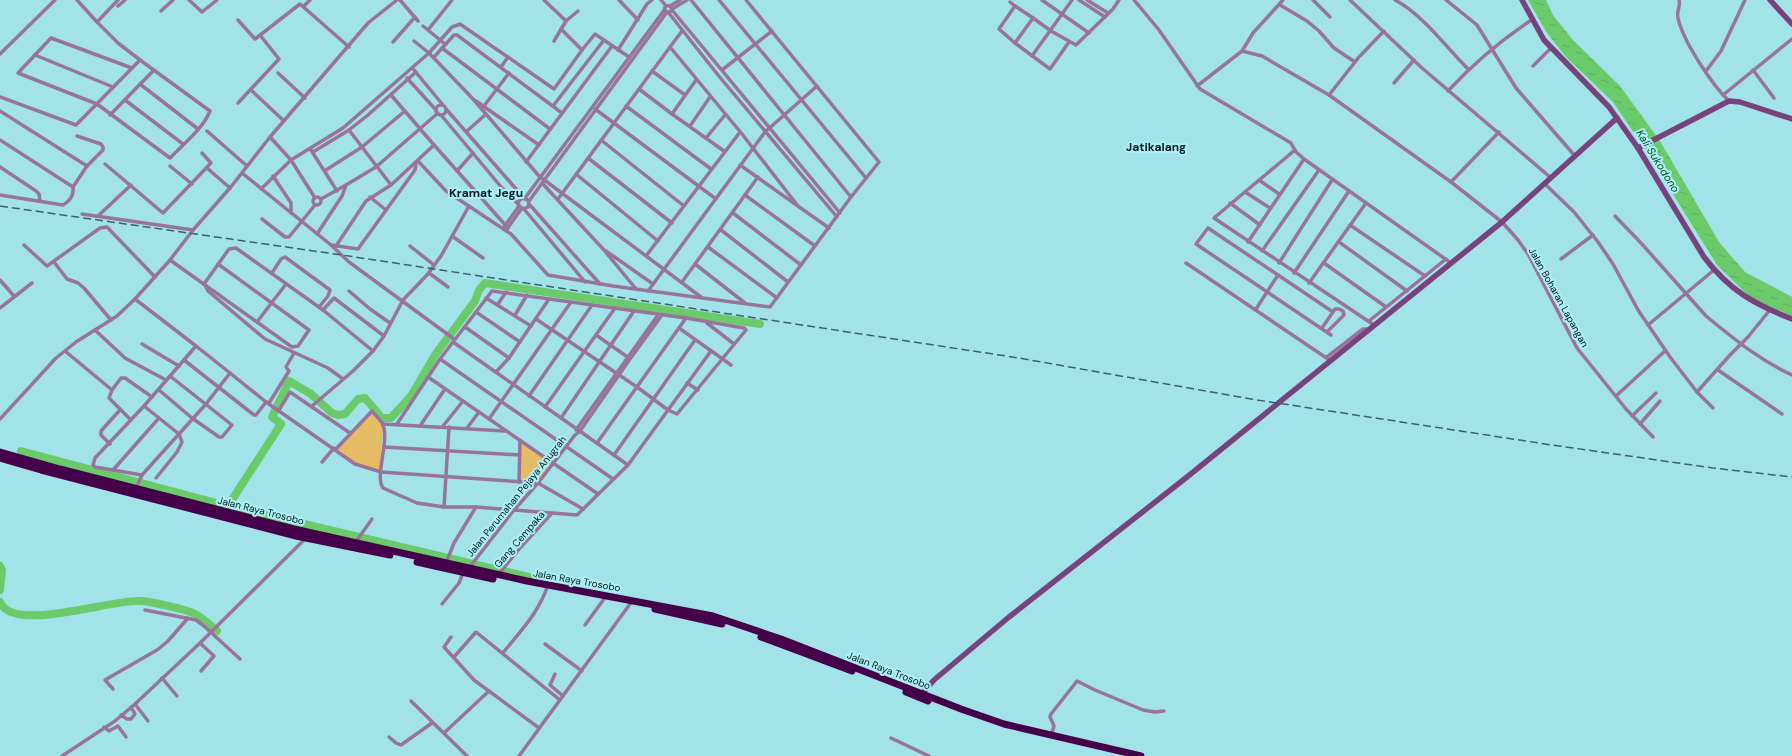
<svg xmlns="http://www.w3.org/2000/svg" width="1792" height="756" font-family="'DM Sans',sans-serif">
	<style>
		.green { fill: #e5bb63 }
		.water { fill: url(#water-ripples) }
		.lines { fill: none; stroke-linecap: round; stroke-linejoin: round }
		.river { stroke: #6bcb6b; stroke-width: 8 }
		.street { stroke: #98749b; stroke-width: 3.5 }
		.secondary { stroke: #78437d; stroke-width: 5.5 }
		.highway { stroke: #45024b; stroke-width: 7 }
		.rail { stroke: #3b6267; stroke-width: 1.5; stroke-dasharray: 8 4; stroke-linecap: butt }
		.labels { text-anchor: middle; stroke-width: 4; stroke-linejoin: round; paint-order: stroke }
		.street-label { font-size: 10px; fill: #00191c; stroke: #aef0f7 }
		.water-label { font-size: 11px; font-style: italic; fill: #044b0b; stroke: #aef0f7 }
		.quarter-label { font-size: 12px; font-weight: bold; fill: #00191c; stroke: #aef0f7 }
	</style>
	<defs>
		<pattern id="water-ripples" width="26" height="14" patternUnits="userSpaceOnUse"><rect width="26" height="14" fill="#6bcb6b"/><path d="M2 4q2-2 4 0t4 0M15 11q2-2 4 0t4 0" fill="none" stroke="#5bae5c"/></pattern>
	</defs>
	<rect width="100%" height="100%" fill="#a2e3e9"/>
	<g class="green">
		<polygon points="372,412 383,425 380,471 351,461 337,449"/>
		<polygon points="520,440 553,463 538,483 519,482"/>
	</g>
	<polygon class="water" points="1528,0 1546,0 1553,15 1573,40 1620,86 1660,141 1719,242 1745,272 1792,297 1792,316 1751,298 1717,265 1645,149 1613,102 1566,57 1547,33"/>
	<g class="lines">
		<g class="river">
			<polyline points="21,451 228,506 533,578"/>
			<polyline points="228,506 281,424 272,417 289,381 311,394 332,413 338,415 345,414 358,399 365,398 382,418 391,418 411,396 435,355 475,301 479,290 485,283 760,324"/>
			<polyline points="0,566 2,570 0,590"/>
			<path d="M0 602C14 634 113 598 142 601 152 602 184 609 193 613 201 616 210 625 217 631"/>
		</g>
		<g class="street">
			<polyline points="77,0 97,22 118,0"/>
			<polyline points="189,0 202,12 217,0"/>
			<polyline points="400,0 418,21"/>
			<polyline points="544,0 566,21 554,41"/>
			<polyline points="619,0 638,20"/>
			<polyline points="661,0 666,6"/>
			<polyline points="691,0 851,197"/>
			<polyline points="719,0 866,178"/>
			<polyline points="1042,0 1089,33"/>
			<polyline points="1079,0 1105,17"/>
			<polyline points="1087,0 1108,13"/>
			<polyline points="1134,0 1159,30 1200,89 1291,143 1296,152 1304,159 1451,263"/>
			<polyline points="1313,0 1330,17"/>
			<polyline points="1350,0 1422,68 1550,177"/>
			<path d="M1395 0C1422 14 1446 47 1468 69"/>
			<polyline points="1446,0 1477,25 1516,88 1575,156"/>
			<path d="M1679 0C1681 6 1676 12 1678 18 1683 41 1712 85 1729 101"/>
			<polyline points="1010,2 1015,6"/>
			<polyline points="1280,5 1307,21 1319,31 1334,48 1355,62"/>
			<circle cx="668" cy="9" r="3.5"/>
			<polyline points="118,6 125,0"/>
			<polyline points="304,6 310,0"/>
			<polyline points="670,6 680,0"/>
			<polyline points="672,9 687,0"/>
			<polyline points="672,10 840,213"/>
			<polyline points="161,11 173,0"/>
			<polyline points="668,12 718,75 837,217"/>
			<polyline points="1033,18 1015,6 999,29 1015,43 1050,69 1069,42"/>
			<polyline points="238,20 255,39 300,4 349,47"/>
			<polyline points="566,21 578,11"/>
			<polyline points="423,26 445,44"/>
			<polyline points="561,29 582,50 554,89 460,24 452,27 429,53 474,100 539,176 701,297"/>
			<polyline points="428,30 452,0"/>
			<polyline points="682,31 670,47 742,134 798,206"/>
			<polyline points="393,42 415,17"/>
			<polyline points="1015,43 1033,18 1051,31 1076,45 1113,9 1119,0"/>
			<polyline points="442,48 550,129"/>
			<polyline points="582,50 595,34 629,57"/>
			<polyline points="618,50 647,4 652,0"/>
			<polyline points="1242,51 1262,56 1329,95 1451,182 1502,222 1518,240 1528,254 1577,348 1626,409 1653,437"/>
			<polyline points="0,54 55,0"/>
			<polyline points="35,55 113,87"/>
			<polyline points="1032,56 1072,0"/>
			<polyline points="434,57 454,35 457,35 562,113"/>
			<polyline points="1533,66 1551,48"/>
			<polyline points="501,67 508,57"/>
			<path d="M132 68 51 38 18 73 97 104 170 158C183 144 203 129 210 111L140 60"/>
			<polyline points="414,70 443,105"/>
			<polyline points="722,70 772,31"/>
			<polyline points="1753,70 1774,98"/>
			<polyline points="652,71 685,95"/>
			<polyline points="1706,71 1721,51 1745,0"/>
			<polyline points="278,73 305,98"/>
			<polyline points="407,78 436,110"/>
			<polyline points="696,80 672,114 724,151"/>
			<polyline points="1394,83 1414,60"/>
			<polyline points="140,84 198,129"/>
			<polyline points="1197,86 1242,51 1253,33 1283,0"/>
			<polyline points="639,89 672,114"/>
			<polyline points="251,90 284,121"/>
			<path d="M1448 91C1474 63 1501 40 1533 19"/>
			<polyline points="391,95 434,145 508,228"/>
			<polyline points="1329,95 1359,57 1384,31"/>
			<polyline points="1723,95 1792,39"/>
			<polyline points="0,97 76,125 140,60 118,43 97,22"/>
			<polyline points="125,100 183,144"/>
			<polyline points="476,101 539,145"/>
			<polyline points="238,103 279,59 260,35"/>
			<circle cx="441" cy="110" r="5"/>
			<polyline points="484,106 509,73"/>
			<polyline points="553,106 604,40"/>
			<polyline points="626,106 711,169"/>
			<polyline points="446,109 524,198"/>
			<polyline points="595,109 716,199"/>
			<polyline points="0,111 87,166"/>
			<polyline points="110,115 153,71"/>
			<polyline points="441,115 502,188 518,204"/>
			<polyline points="690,126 710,97"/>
			<polyline points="349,130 391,185"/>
			<polyline points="207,131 247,166"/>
			<polyline points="467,131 485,115"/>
			<polyline points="270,137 291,160 315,198"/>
			<polyline points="706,138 725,115"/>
			<path d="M0 140 73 187C74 195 70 201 63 205L0 195"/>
			<polyline points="601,140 684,206"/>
			<polyline points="311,150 337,191"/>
			<polyline points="1295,150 1214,218 1374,325"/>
			<polyline points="313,152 349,130 368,115 416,72"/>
			<polyline points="588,158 672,223"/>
			<polyline points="418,161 446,191 511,234 548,275 613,286 770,307 851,197 879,162 746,0"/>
			<polyline points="526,162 612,46"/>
			<polyline points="105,164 163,213 211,163 202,153"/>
			<polyline points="740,165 829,228"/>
			<polyline points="170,166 192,184"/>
			<polyline points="0,167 36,191 39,194 40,201"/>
			<polyline points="207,168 230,188"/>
			<polyline points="326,170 362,147 405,111"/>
			<polyline points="457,171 473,153"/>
			<polyline points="242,173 331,245 358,249 415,170 416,163"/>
			<polyline points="576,174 658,241"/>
			<polyline points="273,176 291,203 291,213"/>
			<polyline points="1259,180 1279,194"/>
			<polyline points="1451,182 1499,132"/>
			<polyline points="542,183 604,250 636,289"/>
			<polyline points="1544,183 1574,212 1598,242 1613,264 1638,310 1670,357 1697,392"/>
			<polyline points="73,187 87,166 103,150 103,147 101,144 77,136"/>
			<polyline points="261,189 291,160 343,128 429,53 414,41"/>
			<polyline points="1245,192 1270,208"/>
			<polyline points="745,195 815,246"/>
			<circle cx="317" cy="201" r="4"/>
			<polyline points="370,197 386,210"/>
			<polyline points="525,198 665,9"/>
			<polyline points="321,199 346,185"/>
			<polyline points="558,199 670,47"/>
			<polyline points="529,201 667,12"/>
			<polyline points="1230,203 1260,225"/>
			<polyline points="529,204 528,207 523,209 519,206 518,202 522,198 528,200 529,204 600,284"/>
			<polyline points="524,209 585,282"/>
			<polyline points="733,213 801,265"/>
			<polyline points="82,214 193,230"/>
			<polyline points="98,216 131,185"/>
			<path d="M1615 216 1641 243 1706 316C1733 338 1759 360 1792 375"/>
			<polyline points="262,219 285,237 289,237 315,205"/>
			<polyline points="1350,225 1425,276"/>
			<polyline points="504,227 519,206"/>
			<polyline points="507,229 522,208"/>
			<polyline points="721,230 788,282"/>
			<polyline points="317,234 342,196 346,185 376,167 438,113"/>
			<polyline points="452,236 483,258"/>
			<polyline points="1248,242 1304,159"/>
			<polyline points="1339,242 1407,291"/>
			<polyline points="24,245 47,266 100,228 107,227 155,277"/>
			<polyline points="331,245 349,262 454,339"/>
			<polyline points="336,246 366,201 391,185 434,145"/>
			<polyline points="410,246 434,265"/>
			<polyline points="708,247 777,298"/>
			<polyline points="606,251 653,284"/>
			<polyline points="1262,251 1319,170"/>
			<polyline points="646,256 740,132"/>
			<polyline points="1561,259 1593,235"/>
			<polyline points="170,260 292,347 298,346 309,330 218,264"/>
			<polyline points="54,262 67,279 78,283 84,288 111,320"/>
			<polyline points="1186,263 1331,361"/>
			<polyline points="1279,263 1332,180"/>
			<polyline points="1324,263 1386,307"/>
			<polyline points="272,273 281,259 285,257 330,290 328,296 319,307"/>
			<polyline points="429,273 448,287"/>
			<polyline points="1294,273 1349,191"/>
			<polyline points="0,280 14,296"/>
			<polyline points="682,282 695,264"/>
			<polyline points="1309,283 1366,203"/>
			<polyline points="204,284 229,249 236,248 323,310 373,351"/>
			<polyline points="205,285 208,291 265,339 328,368 343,379"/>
			<polyline points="349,291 370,309 390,323"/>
			<polyline points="648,291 765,132 817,86"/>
			<polyline points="486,298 531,326"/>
			<polyline points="135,299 196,346"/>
			<polyline points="745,303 695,264 758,177"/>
			<polyline points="498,304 506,292"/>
			<polyline points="0,308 32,283"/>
			<polyline points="1256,309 1278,275"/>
			<polyline points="323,310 334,298 384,336"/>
			<polyline points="476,312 520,342"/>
			<polyline points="515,315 527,295"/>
			<polyline points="1369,321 1446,259"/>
			<polyline points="257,322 286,284"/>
			<polyline points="707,323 734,344"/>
			<polyline points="1648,325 1714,270"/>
			<polyline points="465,327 509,358"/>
			<polyline points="679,328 731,365"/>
			<polyline points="1322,328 1335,309 1339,309 1343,311 1344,315 1327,332"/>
			<polyline points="95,330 125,358 166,380"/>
			<polyline points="596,335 629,358"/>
			<polyline points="1331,335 1196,244 1208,228 1333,312"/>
			<polyline points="453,342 628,465"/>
			<polyline points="142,344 179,366"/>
			<polyline points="65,351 112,390"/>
			<polyline points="1327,357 1363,329 1370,329"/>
			<polyline points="440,359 613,479"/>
			<polyline points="184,360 254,415 256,415 266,402"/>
			<polyline points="1718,370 1782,414"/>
			<polyline points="496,372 509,358 549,299"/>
			<polyline points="428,377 598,494"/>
			<polyline points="687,383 698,390"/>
			<polyline points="159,390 192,418 219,437 222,437 232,425 170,376"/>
			<polyline points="529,396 592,305"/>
			<polyline points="1616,396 1665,351"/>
			<polyline points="269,403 289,371 286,367 294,353"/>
			<polyline points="144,406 179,434 182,442 177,452 156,478"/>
			<polyline points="312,406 353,371 373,351 384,336 403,300 427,275 441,256 469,206"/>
			<polyline points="545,407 615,308"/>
			<polyline points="1713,408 1697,392 1730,355 1748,337 1769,311"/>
			<polyline points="279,410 290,392 350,433"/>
			<polyline points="1632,416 1656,393"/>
			<polyline points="561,418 634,311"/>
			<polyline points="0,419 56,358 76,342 117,316 135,299 170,260 193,230 230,188 270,137 368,23 397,0"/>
			<polyline points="489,419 571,302"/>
			<polyline points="131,420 109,398 112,390 121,378 125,378 152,397"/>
			<polyline points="383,424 505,431"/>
			<polyline points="397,424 440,359 492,291 686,318 744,328 746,330 677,414 668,410 637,387 536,319"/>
			<polyline points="1640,424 1660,401"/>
			<polyline points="420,426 445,389"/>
			<polyline points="443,426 463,401"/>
			<polyline points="467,428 479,412"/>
			<polyline points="576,430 658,315"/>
			<polyline points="597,443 686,318"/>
			<polyline points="110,444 101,435 101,431 120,410"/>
			<polyline points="384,447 520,455"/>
			<path d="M336 449 372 411C375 415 380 419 382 423 391 438 374 476 383 488L417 503 444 507H476L577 515 628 465 711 351"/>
			<polyline points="614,455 695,340"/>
			<polyline points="322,462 334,448"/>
			<polyline points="113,470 159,418"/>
			<polyline points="142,475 95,467 93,465 95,458 144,406 196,346 230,373"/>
			<polyline points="519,482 520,440"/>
			<polyline points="136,488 142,475 206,404 230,373 266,402 355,464 381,472 538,483 583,509"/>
			<polyline points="444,507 449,427"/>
			<polyline points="355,543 372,519"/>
			<polyline points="446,563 454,543 476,507"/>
			<polyline points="469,568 514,510 538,483 575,435 580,431 630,359 662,315"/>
			<polyline points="498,575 520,548 552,513"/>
			<polyline points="442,604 459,583 463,573"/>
			<polyline points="145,610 196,620 204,626 240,659"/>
			<polyline points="585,625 604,599"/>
			<polyline points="451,637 444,647 474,680 539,728"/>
			<polyline points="200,643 214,656 201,671"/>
			<polyline points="545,644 582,671"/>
			<path d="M503 653C521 630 538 614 548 585"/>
			<polyline points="454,657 476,632 560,700"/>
			<polyline points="555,674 550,685 563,696"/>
			<polyline points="162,678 177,696"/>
			<polyline points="113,689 105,680 157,650 168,641 188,618"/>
			<polyline points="411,701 467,756"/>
			<polyline points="135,704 148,721"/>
			<polyline points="121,715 127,719 131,719 135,714 131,707"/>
			<polyline points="104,727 109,731 118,726 126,737"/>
			<polyline points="444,733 489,691"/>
			<polyline points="1051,736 1054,726 1050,717 1051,714 1077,681 1095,690 1143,710 1155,712 1164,711"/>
			<polyline points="389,737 396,743 401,745 432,723"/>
			<polyline points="891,738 929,756"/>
			<polyline points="62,756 115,721 135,704 200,643 305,539"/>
			<polyline points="519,756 630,604"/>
		</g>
		<g class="secondary">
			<path d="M1522 0 1544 40 1609 107 1638 148 1704 257C1730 291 1754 304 1792 319"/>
			<polyline points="1770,0 1792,24"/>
			<polyline points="1638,148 1729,101 1740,102 1792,119"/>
			<polyline points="920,696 934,680 1009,617 1187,477 1502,222 1617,118"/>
		</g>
		<g class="highway">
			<polyline points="0,452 60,469 294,529 527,581 713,616 781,639 961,709 1004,724 1141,756"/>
			<polyline points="0,458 41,470 296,536 390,555"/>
			<polyline points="417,562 493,579"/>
			<polyline points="655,609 722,624"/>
			<polyline points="761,637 852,671"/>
			<polyline points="906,692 928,701"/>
		</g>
		<polyline class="rail" points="0,206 342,255 1019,358 1251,399 1552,445 1713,468 1792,477"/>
	</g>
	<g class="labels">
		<g class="street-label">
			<text transform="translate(1559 297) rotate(61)" y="4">Jalan Boharan Lapangan</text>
			<text transform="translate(516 496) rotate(-51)" y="4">Jalan Perumahan Pejaya Anugrah</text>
			<text transform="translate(261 510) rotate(14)" y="4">Jalan Raya Trosobo</text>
			<text transform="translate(519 539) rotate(-49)" y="4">Gang Cempaka</text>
			<text transform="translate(577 580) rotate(10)" y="4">Jalan Raya Trosobo</text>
			<text transform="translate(889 670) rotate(21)" y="4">Jalan Raya Trosobo</text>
		</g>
		<g class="water-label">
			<text transform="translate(1658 161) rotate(58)" y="4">Kali Sukodono</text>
		</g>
		<g class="quarter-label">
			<text x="1156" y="151">Jatikalang</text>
			<text x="486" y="197">Kramat Jegu</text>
		</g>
	</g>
</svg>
